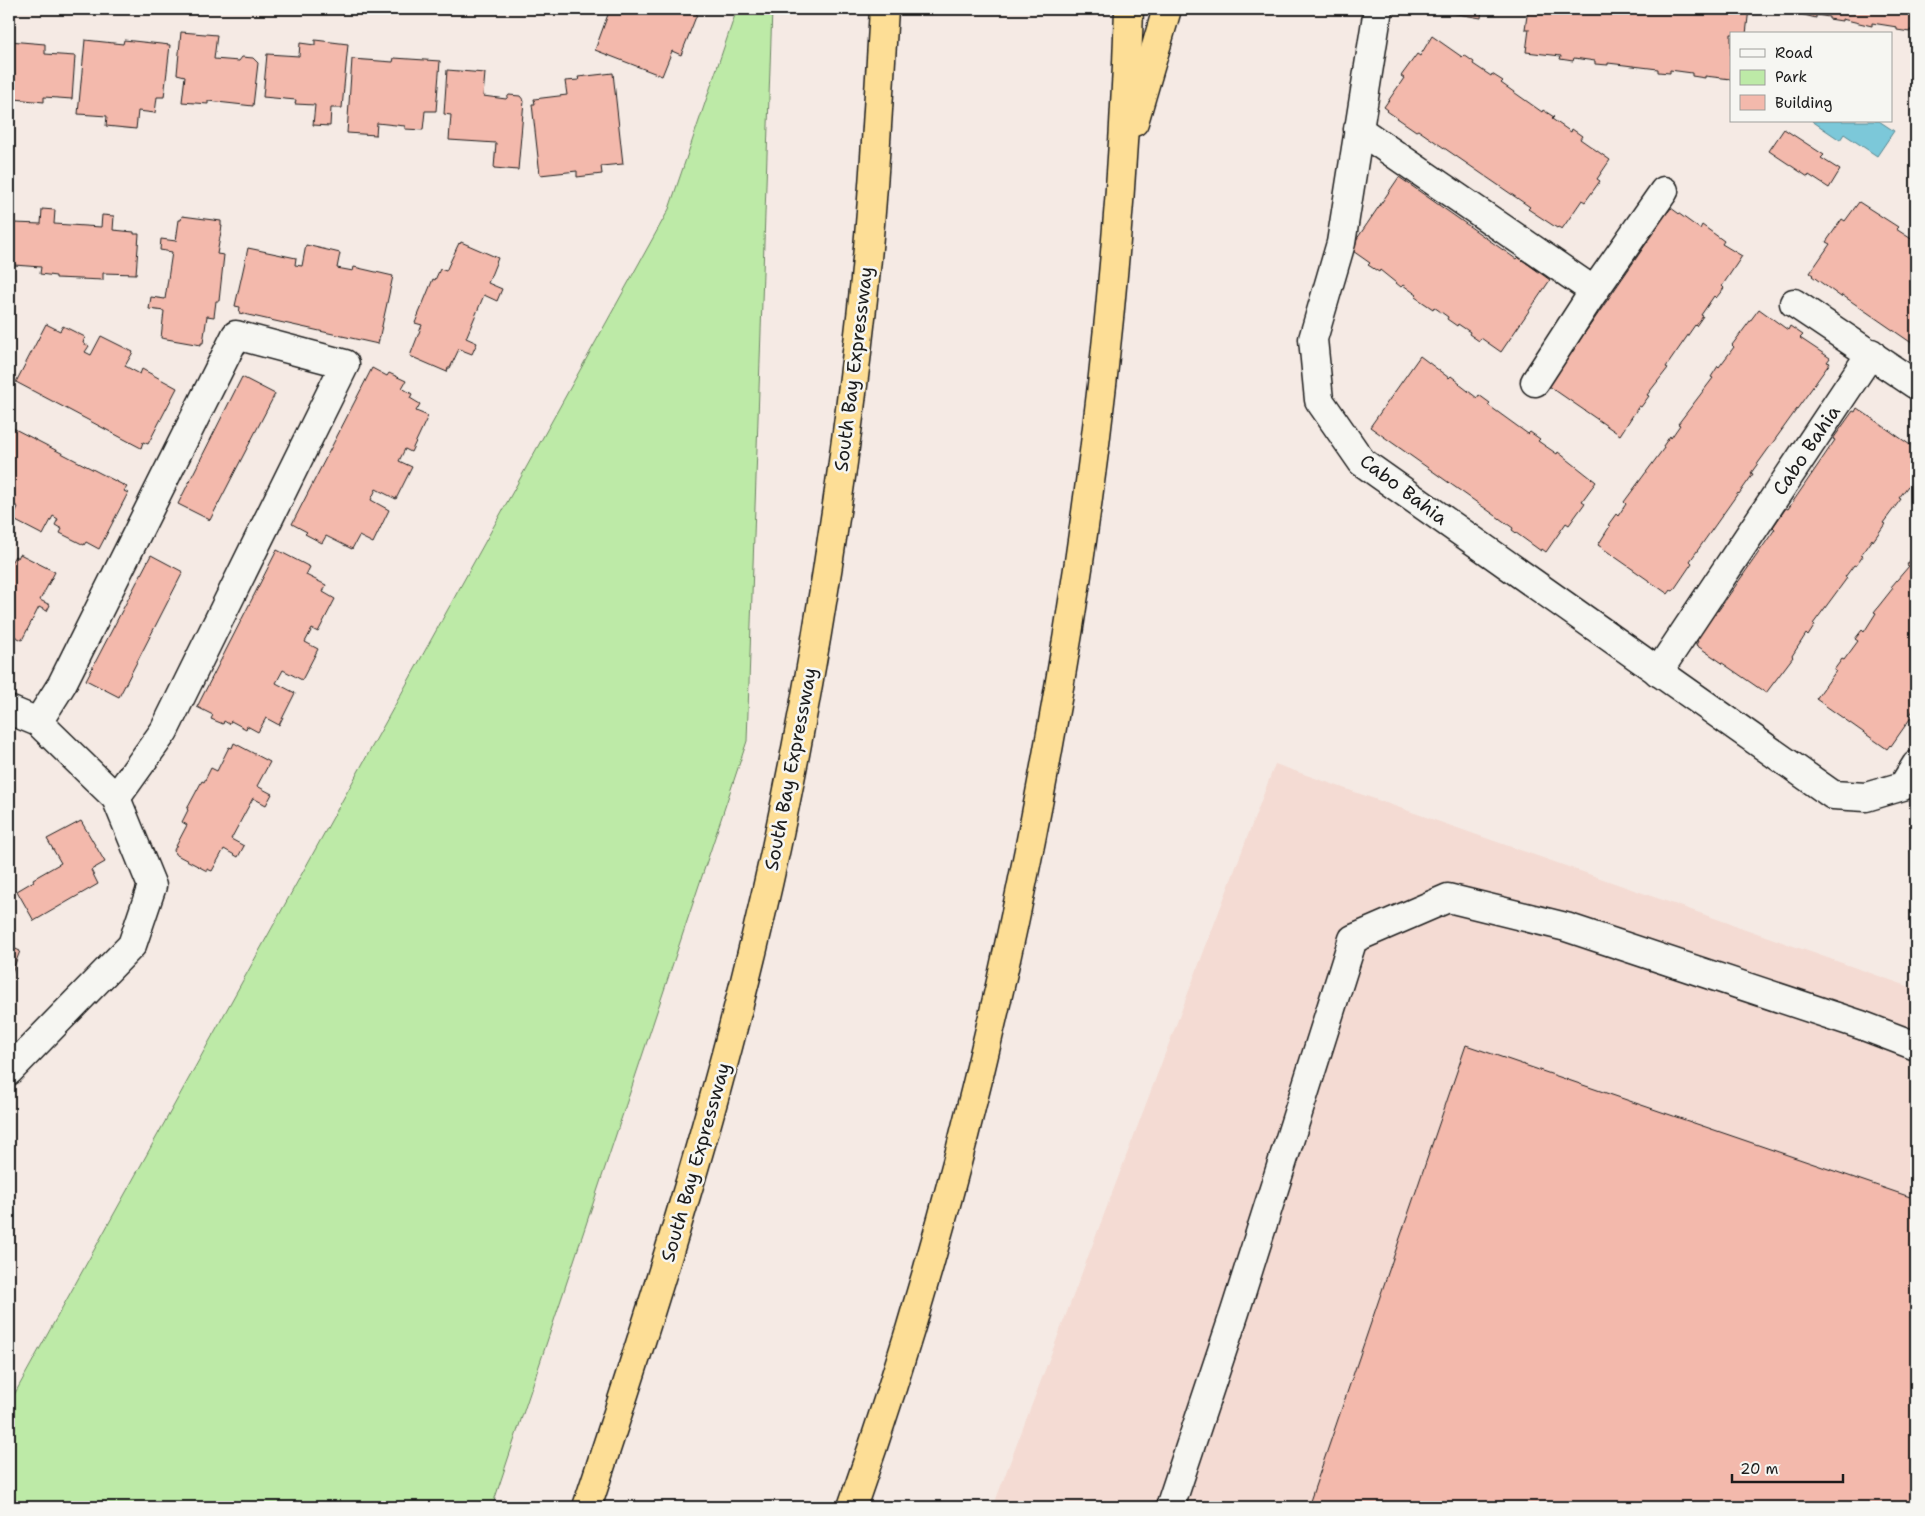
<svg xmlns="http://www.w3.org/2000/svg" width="1925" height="1516" font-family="'Shantell Sans',sans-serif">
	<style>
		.built { fill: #f4dbd3 }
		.green { fill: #bdeaa7; stroke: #6c8362 }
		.water { fill: #7bc8d9; stroke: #55838d }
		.building { fill: #f3b9ac; stroke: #1c1c1c }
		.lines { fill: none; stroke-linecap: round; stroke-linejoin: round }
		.minor-casing { stroke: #1c1c1c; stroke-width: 31 }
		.highway-casing { stroke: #1c1c1c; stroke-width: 31 }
		.minor { stroke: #f6f6f2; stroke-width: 28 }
		.highway { stroke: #fdde96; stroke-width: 28 }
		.labels { text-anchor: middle; stroke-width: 5; stroke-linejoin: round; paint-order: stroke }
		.street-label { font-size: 19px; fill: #1c1c1c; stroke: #f6f6f2 }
	</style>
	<rect width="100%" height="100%" fill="#f5eae4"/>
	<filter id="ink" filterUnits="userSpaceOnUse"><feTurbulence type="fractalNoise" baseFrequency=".02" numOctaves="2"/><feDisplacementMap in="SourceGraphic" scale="10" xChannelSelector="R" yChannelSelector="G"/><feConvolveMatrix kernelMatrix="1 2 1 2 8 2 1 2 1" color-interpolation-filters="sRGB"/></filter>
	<g filter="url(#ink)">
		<polygon class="built" points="1275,764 1916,989 1916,1507 993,1507"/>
		<polygon class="green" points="737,9 772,9 747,741 492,1507 9,1507 9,1404 669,209"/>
		<polygon class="water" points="1812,121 1879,121 1894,131 1877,156 1844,134 1840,140"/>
		<g class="building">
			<polygon points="610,9 699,9 681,55 672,51 662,76 595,50"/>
			<polygon points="1428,9 1482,9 1481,18"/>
			<polygon points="1528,9 1749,9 1746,34 1731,34 1731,79 1705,76 1705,78 1692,76 1692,73 1670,70 1670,73 1658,72 1658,69 1608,63 1608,65 1595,64 1595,61 1574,58 1573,61 1560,59 1561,56 1526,52 1529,29 1525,29"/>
			<polygon points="1780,9 1916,9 1916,30 1910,30 1910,32 1897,30 1897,27 1872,23 1872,26 1842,19 1842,21 1829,19 1829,17 1816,15 1816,18"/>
			<polygon points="181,32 217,35 214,59 239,61 242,57 253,58 258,63 253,106 208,101 208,104 182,102 185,76 177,74"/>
			<polygon points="1432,36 1462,57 1464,55 1474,62 1473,64 1491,76 1492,74 1503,81 1501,83 1542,112 1543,110 1554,117 1552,119 1571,132 1572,129 1582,136 1580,139 1610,160 1597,179 1600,181 1585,202 1582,200 1562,229 1558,227 1557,228 1528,209 1530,207 1418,130 1416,131 1387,111 1388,110 1384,107 1404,78 1401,76 1417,54 1420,56"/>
			<polygon points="85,40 123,44 124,40 170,45 164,97 157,97 155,113 138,111 136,129 106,126 107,116 78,114"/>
			<polygon points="315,40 348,44 342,108 331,108 330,126 313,125 315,105 295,104 296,100 263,97 267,54 299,56 300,43 315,45"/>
			<polygon points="9,41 45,44 45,54 75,56 72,99 44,97 44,102 15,99 14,111 9,110"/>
			<polygon points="394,58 440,61 436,111 425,111 423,130 405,129 405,126 377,123 376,135 347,133 352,59 393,62"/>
			<polygon points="447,70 485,73 483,96 506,99 509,95 520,96 524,101 518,170 494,168 496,143 449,140 451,115 444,114"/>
			<polygon points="613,73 623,164 601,166 602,174 577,177 577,171 540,175 532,104 535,104 534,99 567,95 565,81 579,80 578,77"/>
			<polygon points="1784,129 1824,155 1821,158 1840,170 1829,188 1809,175 1808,177 1769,151"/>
			<polygon points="1399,177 1516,259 1518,257 1550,280 1501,352 1481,338 1479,341 1469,334 1470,332 1458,324 1457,326 1447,319 1448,317 1434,307 1433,309 1415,297 1417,295 1403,285 1401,287 1380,270 1379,272 1368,265 1370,263 1350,249"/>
			<polygon points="1859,202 1898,227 1896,229 1916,242 1916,346 1842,295 1841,297 1812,276 1813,275 1810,273 1830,244 1826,242 1842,219 1845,221"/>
			<polygon points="1671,208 1700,229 1702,225 1724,241 1722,244 1742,256 1722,286 1724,288 1716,298 1714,296 1701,315 1703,316 1696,326 1695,325 1666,367 1668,368 1647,395 1649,396 1641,407 1639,406 1620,435 1549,386 1551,383 1549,382 1570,352 1571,353 1648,241 1646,240 1666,211 1668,212"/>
			<polygon points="42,209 55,210 54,224 101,227 102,215 114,216 113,230 134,232 134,234 139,234 136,274 103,273 103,280 56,278 56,276 40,274 41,267 14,265 11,264 14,223 41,224"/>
			<polygon points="182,216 221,221 221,226 222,226 217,254 224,255 219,301 216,301 214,317 207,316 203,343 201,343 201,345 161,338 164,311 149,309 151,297 165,299 172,252 160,250 161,239 176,241 179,220 181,220"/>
			<polygon points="461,242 498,258 488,283 502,289 497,301 484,295 466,338 477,343 472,354 459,349 450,368 448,368 447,372 410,356 422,325 415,323 433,279 435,280 440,269 446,271 459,243 460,244"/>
			<polygon points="306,245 340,253 337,268 353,271 354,267 393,276 378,344 239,313 240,307 235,306 248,248 296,258 295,265 302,266"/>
			<polygon points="1759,309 1788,330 1790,326 1803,335 1800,338 1830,358 1827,362 1830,363 1751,473 1753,474 1739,494 1738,493 1690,561 1692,563 1673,591 1671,590 1668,594 1598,545 1610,526 1608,525 1616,514 1618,516 1626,504 1624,502 1664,448 1663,446 1670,436 1671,438 1680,425 1678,424 1713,378 1711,377 1718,366 1719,367 1734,347 1732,345"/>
			<polygon points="46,324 60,331 63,326 85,337 83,343 89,346 85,352 91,355 101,336 133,352 125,366 140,374 142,369 177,388 148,444 143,442 141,448 16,382"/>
			<polygon points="1420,356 1449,378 1451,376 1460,383 1459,384 1477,398 1479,395 1490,403 1488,405 1528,434 1530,432 1540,439 1538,441 1557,454 1558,452 1596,482 1582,501 1585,503 1569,525 1566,523 1546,552 1542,549 1541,551 1512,530 1513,528 1370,427"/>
			<polygon points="372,368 387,376 389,373 406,381 402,388 412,394 410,398 420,404 416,411 428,416 411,452 405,449 399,461 412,467 396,499 376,489 371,500 389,510 373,543 359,536 352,549 326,536 322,543 305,534 307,532 292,524"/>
			<polygon points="242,377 275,394 210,520 178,504"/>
			<polygon points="1857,408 1916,449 1915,475 1916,478 1910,487 1908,486 1899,498 1901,499 1883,523 1885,524 1873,541 1872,539 1861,555 1863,556 1856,566 1854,565 1845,577 1847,578 1813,624 1815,625 1808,636 1806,634 1792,656 1793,657 1766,693 1696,645 1698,641 1696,639 1716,610 1718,611 1775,529 1773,527 1786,508 1788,509 1835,440 1833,439 1853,411 1855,412"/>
			<polygon points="9,426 127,487 124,491 128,493 99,549 86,542 84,545 60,533 62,529 55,525 58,519 53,516 43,535 12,519 18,507 9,502"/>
			<polygon points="277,550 310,567 306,575 326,585 323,592 335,599 318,632 312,629 305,642 318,649 302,680 283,670 276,683 295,693 279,725 266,718 258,732 247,726 246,729 231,721 229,724 224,721 223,724 211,719 213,715 197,707"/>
			<polygon points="20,554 55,572 40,600 50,605 47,611 39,607 22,640 10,634 9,636 9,566 15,556 18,558"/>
			<polygon points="1914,554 1916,555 1916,706 1910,715 1912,716 1891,746 1890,745 1887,749 1816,699 1836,671 1834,670 1842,659 1844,660 1858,641 1855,639 1862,630 1864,632 1876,613 1874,612 1893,588 1891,587 1909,566 1907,565"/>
			<polygon points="151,555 183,572 119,697 86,680"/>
			<polygon points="234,743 270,762 257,786 272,794 266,805 253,798 231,839 244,846 238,857 224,849 212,871 207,869 207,871 175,854 174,850 187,825 182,822 188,810 187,809 202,781 204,782 211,768 217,771 229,747 232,748"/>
			<polygon points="81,821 105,862 91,870 98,884 34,921 17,891 34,881 33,879 61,863 47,839"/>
			<polygon points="9,946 20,951 9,980"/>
			<polygon points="1466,1045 1916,1199 1916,1507 1308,1507"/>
		</g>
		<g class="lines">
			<g class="minor-casing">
				<g id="minor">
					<polyline points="1378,9 1341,243 1313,339 1319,400 1362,462 1833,795 1866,797 1903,786 1916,765"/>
					<polyline points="1358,129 1594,291"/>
					<polyline points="1794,303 1916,385"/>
					<polyline points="1535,382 1594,291 1664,191"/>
					<polyline points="1658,672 1871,353"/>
					<polyline points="9,710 38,722 116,798 152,886 132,945 9,1071"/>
					<polyline points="38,722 62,684 236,335 345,364 164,731 116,798"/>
					<polyline points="1170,1507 1235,1312 1353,939 1448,898 1566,927 1861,1025 1916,1046"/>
				</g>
			</g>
			<g class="highway-casing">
				<g id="highway">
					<polyline points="1134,122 1167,9"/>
					<path d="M587 1507C659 1290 728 1072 776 848 814 670 842 490 862 308 873 209 878 109 884 9"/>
					<path d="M852 1507C929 1290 986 1065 1031 840 1085 566 1121 287 1129 9"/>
				</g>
			</g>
			<use href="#minor" class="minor"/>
			<use href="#highway" class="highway"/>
		</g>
	</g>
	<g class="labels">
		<g class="street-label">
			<text transform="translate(853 369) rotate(-83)" y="7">South Bay Expressway</text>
			<text transform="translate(1806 450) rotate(-56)" y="7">Cabo Bahia</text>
			<text transform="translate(1404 489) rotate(37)" y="7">Cabo Bahia</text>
			<text transform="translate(790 769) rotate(-79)" y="7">South Bay Expressway</text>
			<text transform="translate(695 1162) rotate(-74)" y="7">South Bay Expressway</text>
		</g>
	</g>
	<rect width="1925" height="1516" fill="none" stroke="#f6f6f2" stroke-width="30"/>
	<rect x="15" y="15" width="1895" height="1486" fill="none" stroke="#1c1c1c" stroke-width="2" filter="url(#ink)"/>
	<rect x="1730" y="32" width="162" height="90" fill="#f6f6f2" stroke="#9f9f9c"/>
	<rect x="1740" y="49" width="25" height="8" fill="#f6f6f2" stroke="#9f9f9c"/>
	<text x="1775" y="58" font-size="15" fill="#1c1c1c">Road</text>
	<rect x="1740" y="70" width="25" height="15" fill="#bdeaa7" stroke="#9f9f9c"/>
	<text x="1775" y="82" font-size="15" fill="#1c1c1c">Park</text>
	<rect x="1740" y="95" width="25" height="15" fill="#f3b9ac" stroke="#9f9f9c"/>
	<text x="1775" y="108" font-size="15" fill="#1c1c1c">Building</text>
	<path d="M1732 1474v8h111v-8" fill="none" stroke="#1c1c1c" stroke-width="2.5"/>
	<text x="1740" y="1474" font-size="15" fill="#1c1c1c" stroke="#f6f6f2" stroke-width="4" paint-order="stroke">20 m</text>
</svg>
